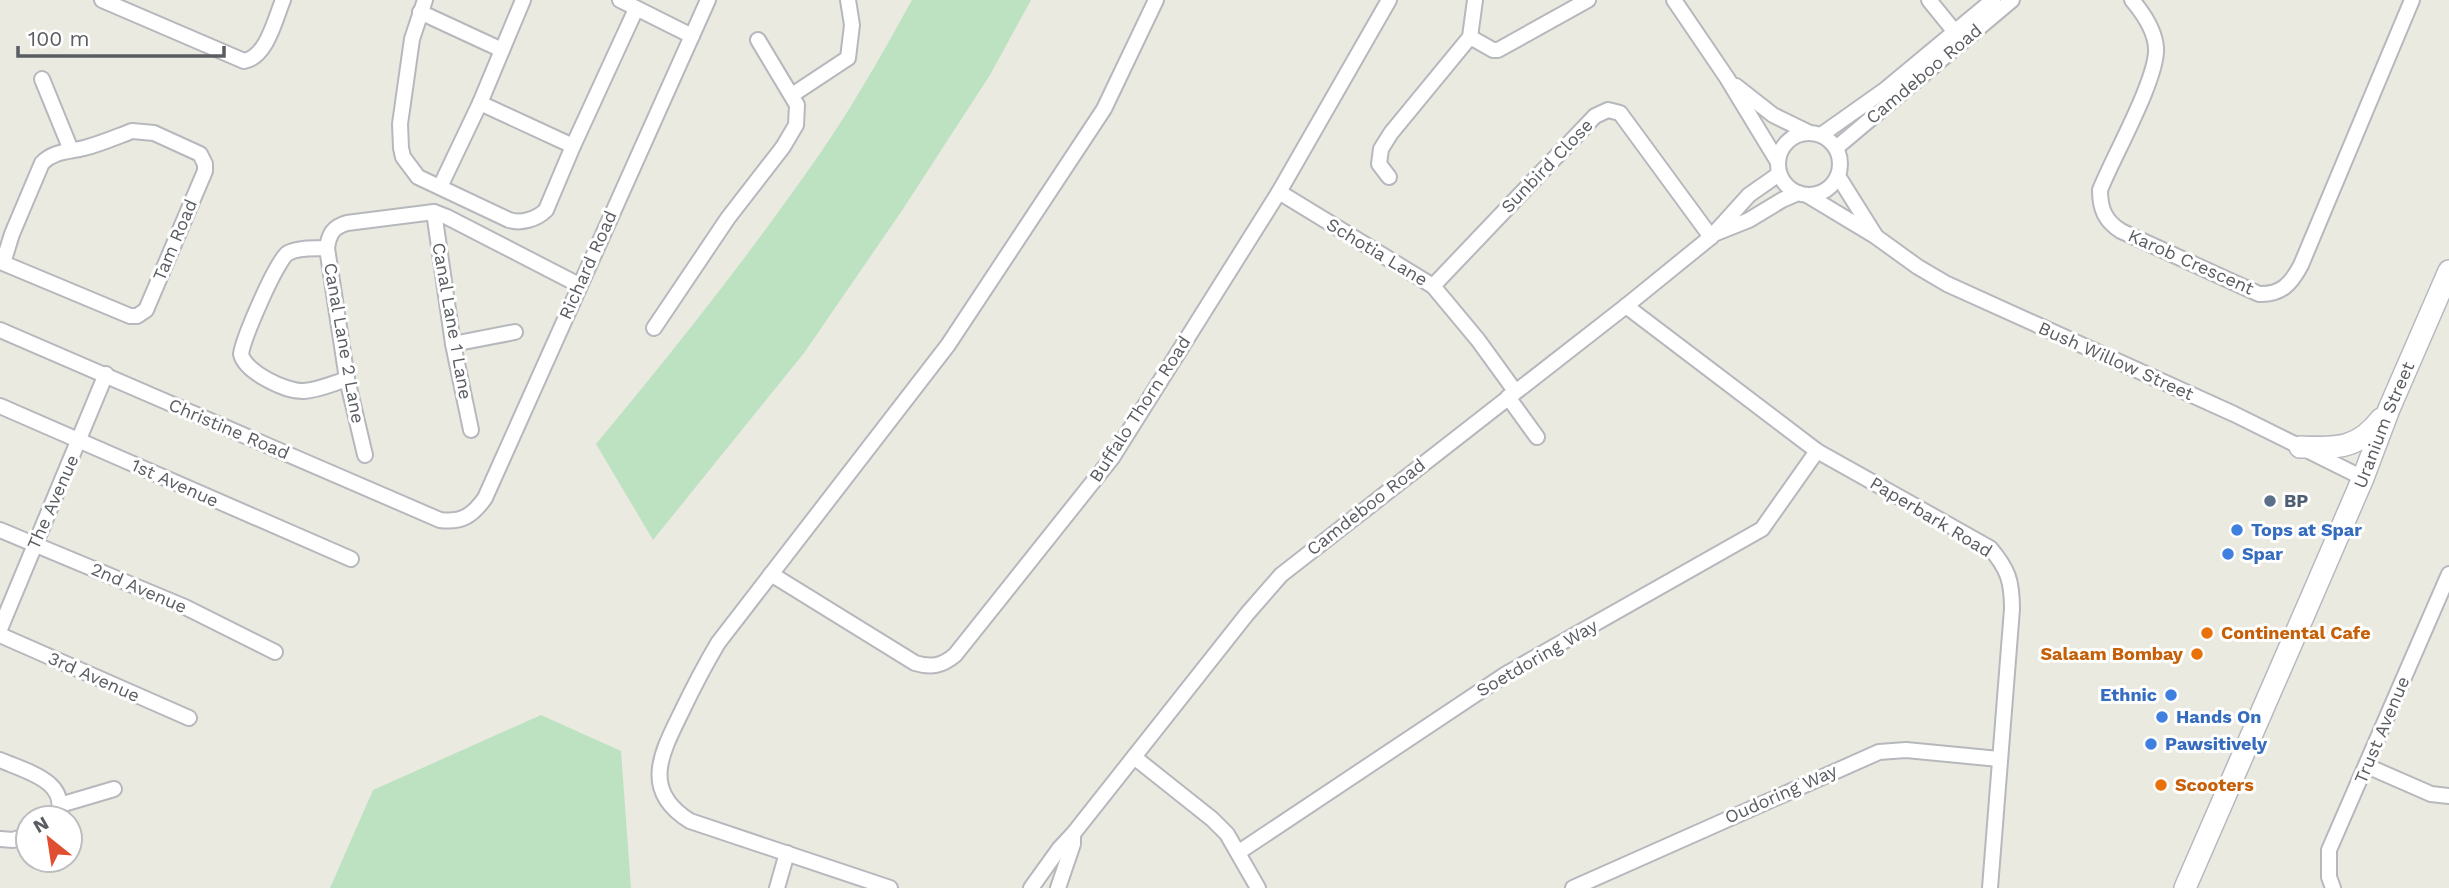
<svg xmlns="http://www.w3.org/2000/svg" width="2449" height="888" font-family="'Work Sans',sans-serif">
	<style>
		.green { fill: #bde2c1 }
		.lines { fill: none; stroke-linecap: round; stroke-linejoin: round }
		.street-casing { stroke: #b6b8bd; stroke-width: 18 }
		.secondary-casing { stroke: #b6b9be; stroke-width: 24 }
		.street { stroke: #fff; stroke-width: 14 }
		.secondary { stroke: #fff; stroke-width: 21 }
		.service-dot { fill: #5c6f8a; stroke: #fff; stroke-width: 2.5 }
		.shop-dot { fill: #3f7fe0; stroke: #fff; stroke-width: 2.5 }
		.food-dot { fill: #e8710a; stroke: #fff; stroke-width: 2.5 }
		.labels { text-anchor: middle; stroke-width: 6; stroke-linejoin: round; paint-order: stroke }
		.street-label { font-size: 18px; fill: #595c61; stroke: #fff }
		.service-label { font-size: 18px; font-weight: bold; fill: #4e5e75; stroke: #fff; text-anchor: start }
		.shop-label { font-size: 18px; font-weight: bold; fill: #366cbe; stroke: #fff; text-anchor: start }
		.food-label { font-size: 18px; font-weight: bold; fill: #c56008; stroke: #fff; text-anchor: start }
	</style>
	<rect width="100%" height="100%" fill="#ebeae0"/>
	<g class="green">
		<path d="M912 0H1031L990 75 901 212 804 353 653 540 596 444C669 356 741 266 807 172 846 118 880 58 912 0Z"/>
		<polygon points="541,715 621,751 631,888 330,888 373,790"/>
	</g>
	<g class="lines">
		<g class="street-casing">
			<g id="street">
				<path d="M102 0 244 61C267 57 275 19 283 0"/>
				<path d="M425 0 412 39 400 124 401 148 403 157 418 177 509 220C521 224 537 219 546 210L573 146 636 9"/>
				<polyline points="620,0 692,36"/>
				<polyline points="1674,0 1727,78 1778,162"/>
				<polyline points="1929,0 1959,37"/>
				<path d="M2132 0C2143 13 2155 31 2156 48 2158 78 2113 157 2100 190 2100 209 2105 221 2121 231L2259 294C2281 295 2291 284 2301 265L2412 0"/>
				<polyline points="420,12 502,50"/>
				<polyline points="1470,37 1493,50 1498,50 1588,0"/>
				<polyline points="42,79 71,150"/>
				<polyline points="1736,86 1773,115 1810,133"/>
				<polyline points="792,95 848,58 852,25 848,0"/>
				<polyline points="480,103 573,146"/>
				<path d="M132 131 154 133 200 154 205 164V171L146 310 137 316H130L3 263 12 234 42 163C54 151 68 152 84 148 100 144 116 137 132 131Z"/>
				<circle cx="1809" cy="164" r="31"/>
				<polyline points="1821,135 1886,89 1993,0"/>
				<polyline points="1836,148 2012,0"/>
				<polyline points="1838,176 1875,235"/>
				<polyline points="1389,177 1379,164 1381,149 1391,133 1470,37 1475,0"/>
				<polyline points="440,187 480,103 523,0"/>
				<polyline points="1279,192 1433,286 1478,340 1515,391"/>
				<polyline points="1807,195 1875,236 1918,267 1947,284 2234,414 2363,478"/>
				<polyline points="434,212 453,344 471,430"/>
				<polyline points="1714,234 1749,220 1782,200 1798,193"/>
				<path d="M327 248C316 249 299 247 288 253 277 259 243 339 241 354 245 372 286 392 304 391 319 390 334 383 347 379"/>
				<polyline points="1433,286 1595,116 1608,110 1620,113 1711,237"/>
				<path d="M1626 306 1817 451 1990 548C2008 569 2012 581 2012 609L1990 888"/>
				<polyline points="654,328 728,218 783,147 796,125 797,105 758,40"/>
				<path d="M0 330 440 520C462 523 473 515 485 498L708 0"/>
				<polyline points="453,344 515,332"/>
				<polyline points="1508,397 1537,437"/>
				<polyline points="0,406 351,559"/>
				<path d="M365 455 347 379 327 248C329 234 333 227 347 223L434 212 447 217 579 285"/>
				<polyline points="0,530 185,607 275,652"/>
				<path d="M771 574 915 663C931 668 942 666 955 655L1112 458 1279 192 1389 0"/>
				<polyline points="0,629 106,374"/>
				<polyline points="0,635 189,718"/>
				<polyline points="1134,757 1212,819 1227,834 1258,888"/>
				<path d="M0 760C25 771 71 781 57 818"/>
				<polyline points="2367,766 2431,794 2449,796"/>
				<polyline points="60,805 114,789"/>
				<polyline points="0,839 13,840 28,835"/>
				<polyline points="1239,852 1506,674 1762,529 1817,451"/>
				<polyline points="777,888 787,853"/>
				<path d="M890 888 690 821C640 790 662 752 682 711 693 688 705 665 718 643L948 345 1104 109 1156 0"/>
				<polyline points="1031,888 1059,849 1073,834 1247,614 1281,575 1626,306 1711,237 1749,195 1779,174"/>
				<polyline points="1058,888 1073,844 1073,834"/>
				<polyline points="1573,888 1879,752 1906,750 1999,759"/>
				<polyline points="2333,888 2329,877 2329,850 2449,574"/>
			</g>
		</g>
		<g class="secondary-casing">
			<g id="secondary">
				<path d="M2300 447C2336 448 2357 450 2381 419"/>
				<path id="s1" d="M2185 888 2309 603 2363 478 2389 409 2449 271"/>
			</g>
		</g>
		<use href="#street" class="street"/>
		<use href="#secondary" class="secondary"/>
	</g>
	<circle class="service-dot" cx="2270" cy="501" r="7"/>
	<g class="shop-dot">
		<circle cx="2237" cy="530" r="7"/>
		<circle cx="2228" cy="554" r="7"/>
		<circle cx="2171" cy="695" r="7"/>
		<circle cx="2162" cy="717" r="7"/>
		<circle cx="2151" cy="744" r="7"/>
	</g>
	<g class="food-dot">
		<circle cx="2207" cy="633" r="7"/>
		<circle cx="2197" cy="654" r="7"/>
		<circle cx="2161" cy="785" r="7"/>
	</g>
	<g class="labels">
		<g class="street-label">
			<text transform="translate(1924 74) rotate(-40)" y="6">Camdeboo Road</text>
			<text transform="translate(1547 166) rotate(-46)" y="6">Sunbird Close</text>
			<text transform="translate(175 240) rotate(-67)" y="6">Tam Road</text>
			<text transform="translate(1377 252) rotate(31)" y="6">Schotia Lane</text>
			<text transform="translate(2191 262) rotate(24)" y="6">Karob Crescent</text>
			<text transform="translate(588 265) rotate(-66)" y="6">Richard Road</text>
			<text transform="translate(452 321) rotate(80)" y="6">Canal Lane 1 Lane</text>
			<text transform="translate(344 343) rotate(80)" y="6">Canal Lane 2 Lane</text>
			<text transform="translate(2116 361) rotate(24)" y="6">Bush Willow Street</text>
			<text transform="translate(1140 409) rotate(-57)" y="6">Buffalo Thorn Road</text>
			<text dy="6" stroke="none"><textPath href="#s1" startOffset="504">Uranium Street</textPath></text>
			<text transform="translate(229 429) rotate(23)" y="6">Christine Road</text>
			<text transform="translate(175 483) rotate(24)" y="6">1st Avenue</text>
			<text transform="translate(53 502) rotate(-66)" y="6">The Avenue</text>
			<text transform="translate(1366 507) rotate(-38)" y="6">Camdeboo Road</text>
			<text transform="translate(1931 517) rotate(31)" y="6">Paperbark Road</text>
			<text transform="translate(139 588) rotate(23)" y="6">2nd Avenue</text>
			<text transform="translate(1537 658) rotate(-30)" y="6">Soetdoring Way</text>
			<text transform="translate(94 677) rotate(24)" y="6">3rd Avenue</text>
			<text transform="translate(2382 730) rotate(-67)" y="6">Trust Avenue</text>
			<text transform="translate(1781 794) rotate(-24)" y="6">Oudoring Way</text>
		</g>
		<g class="service-label">
			<text x="2284" y="507">BP</text>
		</g>
		<g class="shop-label">
			<text x="2251" y="536">Tops at Spar</text>
			<text x="2242" y="560">Spar</text>
			<text x="2157" y="701" text-anchor="end">Ethnic</text>
			<text x="2176" y="723">Hands On</text>
			<text x="2165" y="750">Pawsitively</text>
		</g>
		<g class="food-label">
			<text x="2221" y="639">Continental Cafe</text>
			<text x="2183" y="660" text-anchor="end">Salaam Bombay</text>
			<text x="2175" y="791">Scooters</text>
		</g>
	</g>
	<g transform="translate(49 839) rotate(330)"><circle r="33" fill="#ffffff" stroke="#bdbec0" stroke-width="2"/>
	<path d="M0-5L12 26L0 18L-12 26Z" fill="#e04f32"/>
	<text y="-10" font-size="19" font-weight="bold" text-anchor="middle" fill="#595c61">N</text>
	</g>
	<path d="M18 46v10h206v-10" fill="none" stroke="#595c61" stroke-width="3.5"/>
	<text x="28" y="46" font-size="21" fill="#595c61" stroke="#ffffff" stroke-width="5" paint-order="stroke">100 m</text>
</svg>
